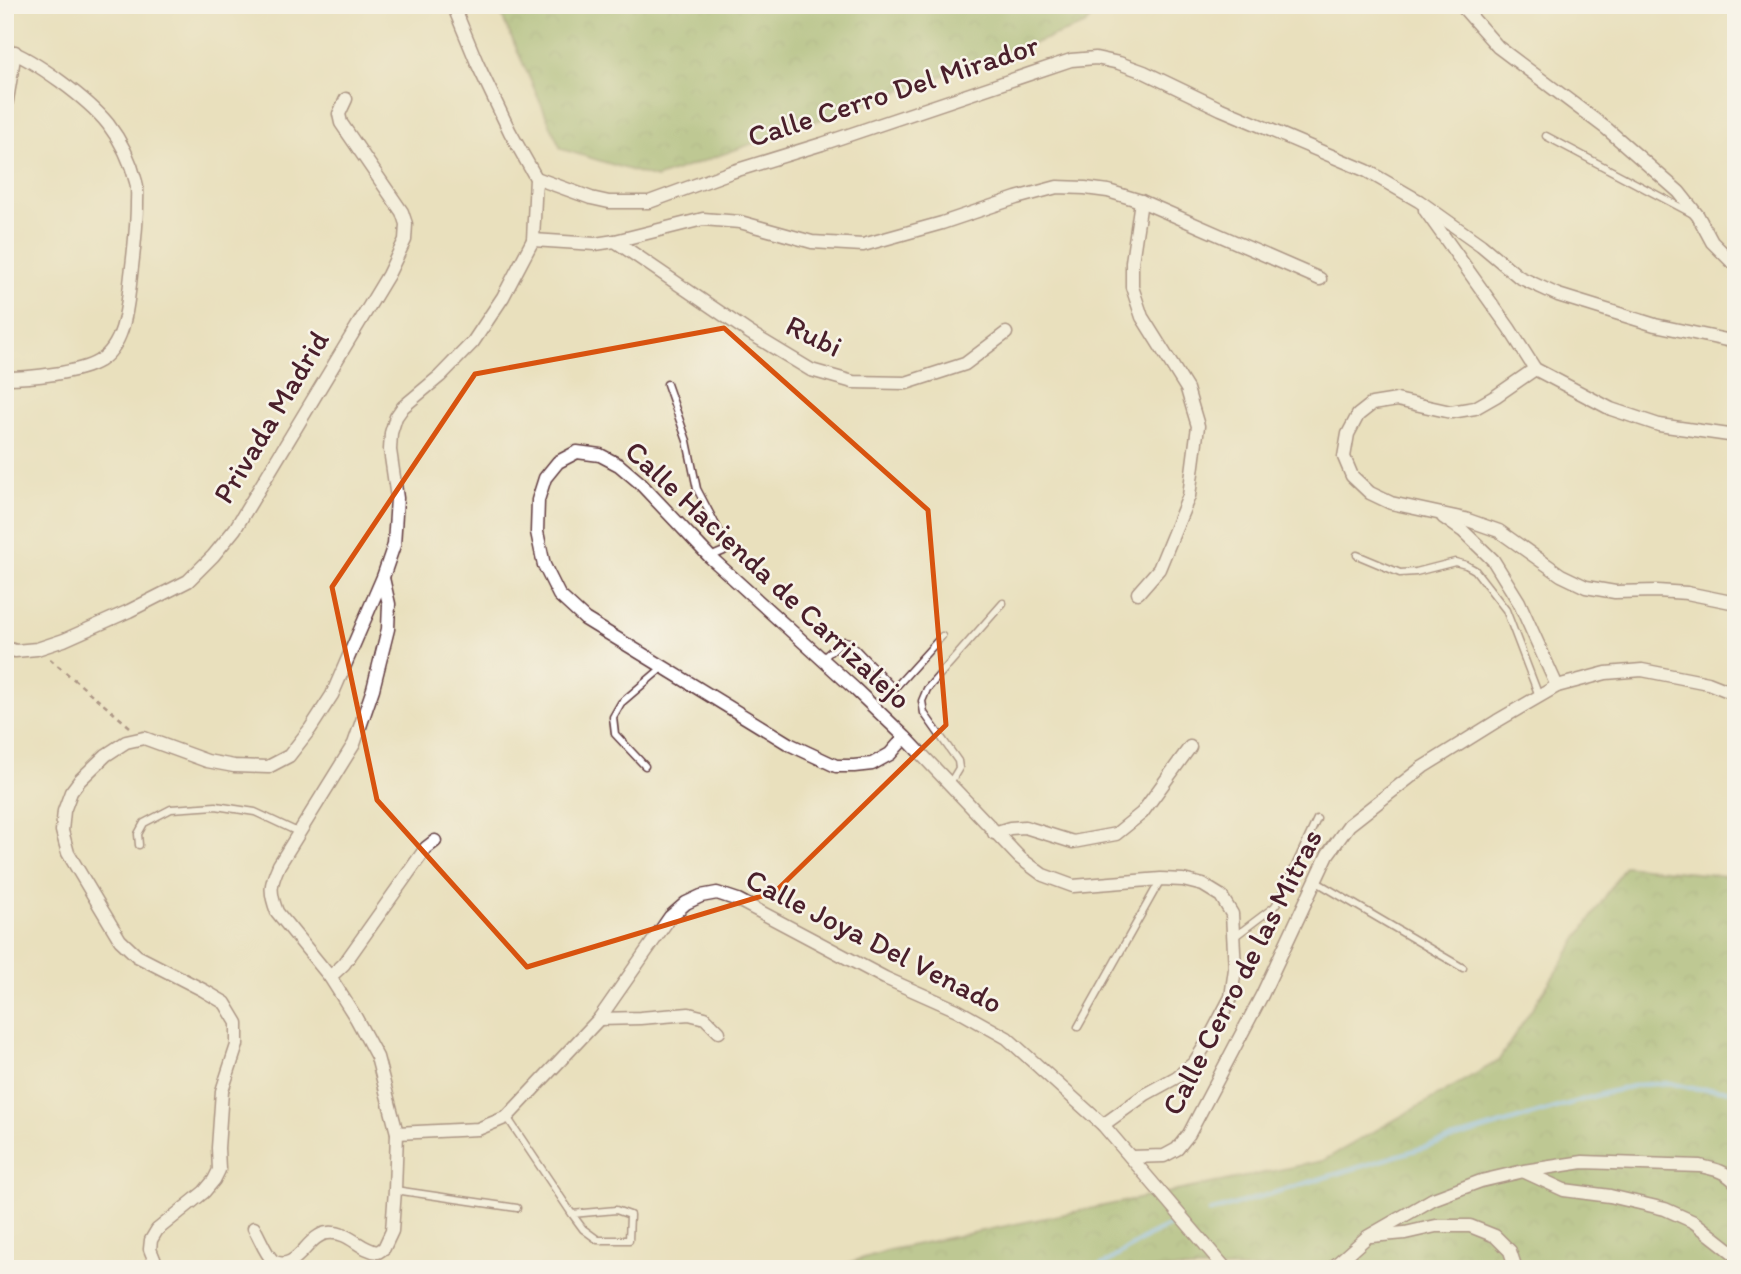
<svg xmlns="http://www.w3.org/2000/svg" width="1741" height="1274" font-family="Itim,sans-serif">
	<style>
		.forest { fill: url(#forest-crowns); stroke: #6a6545; stroke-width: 2 }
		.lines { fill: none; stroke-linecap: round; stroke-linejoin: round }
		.stream { stroke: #7ebcf1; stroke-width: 4.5 }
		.lane-casing { stroke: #623c41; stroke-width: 9 }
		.street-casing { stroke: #623c41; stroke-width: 15 }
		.path { stroke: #623c41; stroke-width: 2.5; stroke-dasharray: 5 5; stroke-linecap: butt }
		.lane { stroke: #fff; stroke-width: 6 }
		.street { stroke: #fff; stroke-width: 12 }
		.marked { fill: none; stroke: #d8530f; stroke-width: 5; stroke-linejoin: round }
		.labels { text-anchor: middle; stroke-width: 5; stroke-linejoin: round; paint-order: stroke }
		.street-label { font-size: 30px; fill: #4a1f2b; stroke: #f7f3e8 }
	</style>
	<defs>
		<pattern id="forest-crowns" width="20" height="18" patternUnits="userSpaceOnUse" patternTransform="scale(1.75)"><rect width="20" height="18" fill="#89ab5f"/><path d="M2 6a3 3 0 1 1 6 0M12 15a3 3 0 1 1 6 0" fill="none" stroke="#728b4f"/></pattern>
	</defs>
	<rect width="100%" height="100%" fill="#f7f3e8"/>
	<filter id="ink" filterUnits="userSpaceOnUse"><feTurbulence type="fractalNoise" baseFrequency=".0143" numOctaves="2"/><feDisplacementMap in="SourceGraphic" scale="14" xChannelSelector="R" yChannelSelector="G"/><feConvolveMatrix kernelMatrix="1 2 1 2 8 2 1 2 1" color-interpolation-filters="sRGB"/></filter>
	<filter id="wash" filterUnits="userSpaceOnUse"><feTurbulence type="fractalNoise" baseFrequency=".00686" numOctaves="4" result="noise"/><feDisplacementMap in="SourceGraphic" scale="28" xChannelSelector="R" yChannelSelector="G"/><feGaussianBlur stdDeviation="1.57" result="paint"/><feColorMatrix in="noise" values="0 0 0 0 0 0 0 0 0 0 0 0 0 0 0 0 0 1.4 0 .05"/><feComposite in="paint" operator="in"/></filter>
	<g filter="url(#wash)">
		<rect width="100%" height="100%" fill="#e9e0bd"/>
		<g class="forest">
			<polygon points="497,5 1102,5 1085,25 656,178 561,149"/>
			<polygon points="1625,866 1736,877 1736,1269 829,1269 889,1250 1322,1161 1498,1061"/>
		</g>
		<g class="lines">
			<g class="stream">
				<polyline points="1210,1212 1605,1093 1637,1085 1670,1083 1691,1088 1736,1091"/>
				<polyline points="1091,1269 1106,1263 1148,1236 1173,1224"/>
			</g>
		</g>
	</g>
	<g filter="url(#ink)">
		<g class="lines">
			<g class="lane-casing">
				<g id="lane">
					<polyline points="1546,136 1693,214"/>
					<polyline points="667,384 687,441 697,489 726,544 724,551 710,557"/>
					<polyline points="1357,555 1400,573 1416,572 1455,562 1466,565 1475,570 1506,610 1539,696"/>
					<polyline points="822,659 840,643 845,641 849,642 894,689 942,636"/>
					<polyline points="645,766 615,734 613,717 621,703 663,667"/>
					<polyline points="950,783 959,768 958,761 924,713 922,701 927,689 1003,603"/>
					<polyline points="1733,811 1734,787 1736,782"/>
					<polyline points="139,845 138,834 144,823 171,809 216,806 255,812 300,833"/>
					<polyline points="1315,881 1463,968"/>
					<polyline points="1234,937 1274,907 1279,900 1317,819"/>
					<polyline points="1078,1027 1160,881"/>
					<polyline points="507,1117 572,1214 583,1229 598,1240 629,1240 630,1215 616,1210 572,1214"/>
					<polyline points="395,1190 517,1208"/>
				</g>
			</g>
			<g class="street-casing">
				<g id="street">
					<polyline points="1461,5 1498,47 1607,129 1679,192 1698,216 1712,242 1731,261 1736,263"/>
					<path d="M5 49C35 60 88 99 108 124 121 141 131 162 136 182 138 189 137 197 137 203 137 230 133 257 130 284 127 309 124 346 99 361 80 373 29 378 5 378"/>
					<polyline points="5,112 15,52"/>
					<polyline points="536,178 591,198 609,202 649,202 731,172 822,144 1071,60 1096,58 1119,63 1144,72 1221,109 1367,171 1419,201 1481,245 1519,277 1558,295 1655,325 1736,342"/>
					<polyline points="1425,210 1509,328 1535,369 1611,409 1659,425 1736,436"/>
					<polyline points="533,240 595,244 615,241 703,219 740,222 812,242 863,245 942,223 1016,198 1057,187 1085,188 1108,191 1141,201 1320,279"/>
					<polyline points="615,241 750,333 811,370 853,382 906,383 965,364 1006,333"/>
					<polyline points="1535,369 1496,396 1475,408 1451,412 1397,400 1372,404 1358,415 1348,434 1344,457 1352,476 1370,493 1391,503 1465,519 1499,531 1561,575 1586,587 1615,592 1657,591 1687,593 1736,603"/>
					<polyline points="1443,517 1463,531 1493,560 1519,602 1557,686"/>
					<polyline points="1138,593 1159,569 1189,496 1198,426 1187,389 1142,317 1132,287 1132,262 1141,201"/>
					<polyline points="5,647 15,651 37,649 64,640 129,611 188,581 213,556 235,529 388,275 405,240 406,224 402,212 341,123 339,114 346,99"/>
					<polyline points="905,737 890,754 872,764 854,766 836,766 789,744 585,619 559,595 544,565 537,532 538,500 545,478 558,462 577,452 600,455 619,465 639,482 710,557 855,689 905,737 1020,858 1043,875 1073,886 1161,879 1183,880 1203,885 1221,896 1232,914 1235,969 1231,997 1208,1041 1194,1063 1177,1077 1146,1094 1103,1125"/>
					<polyline points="994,833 1010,828 1025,827 1073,842 1116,834 1142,813 1190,747"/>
					<polyline points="330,977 344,964 426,848 435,841"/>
					<polyline points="599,1019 640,1018 689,1014 705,1018 719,1032"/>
					<polyline points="397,1133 478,1129 507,1117 599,1019 670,917 686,903 701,896 717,893 738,900 885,978 957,1010 1007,1038 1103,1125 1226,1269"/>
					<polyline points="1131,1157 1164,1156 1177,1149 1189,1134 1262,995 1328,854 1349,825 1423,767 1497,721 1557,686 1606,673 1642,670 1708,683 1736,694"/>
					<polyline points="1525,1172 1564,1190 1610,1196 1665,1209 1694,1222 1736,1255"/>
					<path d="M254 1228C260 1238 265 1253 273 1261 297 1274 307 1234 328 1233 350 1231 359 1250 378 1252L384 1248 392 1231 395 1190 397 1133 377 1057 356 1018 330 977 277 912C269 891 270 885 279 865L354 744 373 689 388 629 389 604 383 578"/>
					<polyline points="1371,1236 1405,1233 1436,1226 1470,1226 1495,1236 1510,1251 1516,1269"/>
					<polyline points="158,1269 150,1249 151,1240 157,1230 204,1192 214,1180 219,1170 218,1148 222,1091 237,1045 237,1023 225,1003 203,990 137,956 120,940 68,853 62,831 64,811 71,792 80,780 106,755 126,742 144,738 207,761 234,766 268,767 289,756 310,729 332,695 383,577 394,545 397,498 390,450 391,433 396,417 403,407 440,376 473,342 503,297 533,240 536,178 510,132 477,63 453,5"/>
					<path d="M1331 1269 1367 1237 1433 1199 1481 1181 1524 1171 1583 1162 1700 1166C1714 1169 1726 1171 1736 1183"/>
				</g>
			</g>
			<polyline class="path" points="50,659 130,727"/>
			<use href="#lane" class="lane"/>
			<use href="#street" class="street"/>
		</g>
	</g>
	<path d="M0 0H1741V1274H0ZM724 328 928 510 946 725 775 892 527 967 377 800 332 587 475 374Z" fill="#e9e0bd" fill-opacity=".55" fill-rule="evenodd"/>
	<path class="marked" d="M724 328 928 510 946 725 775 892 527 967 377 800 332 587 475 374Z"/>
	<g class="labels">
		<g class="street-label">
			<text transform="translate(893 91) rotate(-18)" y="10">Calle Cerro Del Mirador</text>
			<text transform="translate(814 336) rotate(26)" y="10">Rubi</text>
			<text transform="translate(271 417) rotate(-59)" y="10">Privada Madrid</text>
			<text transform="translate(768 575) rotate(43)" y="10">Calle Hacienda de Carrizalejo</text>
			<text transform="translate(874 941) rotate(27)" y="10">Calle Joya Del Venado</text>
			<text transform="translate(1242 972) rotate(-63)" y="10">Calle Cerro de las Mitras</text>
		</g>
	</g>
	<rect width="1741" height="1274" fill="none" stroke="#f7f3e8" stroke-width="28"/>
</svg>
